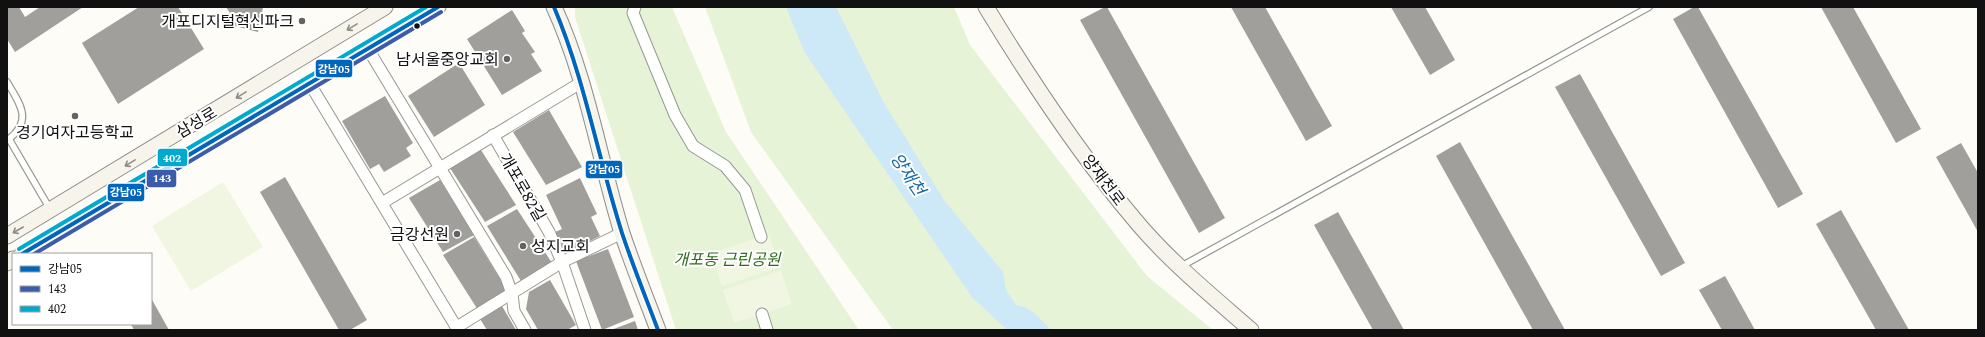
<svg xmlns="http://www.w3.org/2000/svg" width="1985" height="337" font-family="Spectral,'Noto Sans KR',serif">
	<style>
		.green { fill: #e7f3d7 }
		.pitch { fill: #f0f6e1 }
		.water { fill: #cde8f7 }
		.building { fill: #a19f9c }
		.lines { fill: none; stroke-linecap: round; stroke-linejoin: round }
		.lane-casing { stroke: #979795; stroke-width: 8 }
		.street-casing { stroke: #979795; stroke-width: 13 }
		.secondary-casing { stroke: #8e8d8b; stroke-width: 17 }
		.lane { stroke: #fffffe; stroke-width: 5.5 }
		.street { stroke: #fffffe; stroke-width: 11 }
		.secondary { stroke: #f6f4eb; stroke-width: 15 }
		.bus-1-casing { stroke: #fff; stroke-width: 7 }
		.bus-2-casing { stroke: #fff; stroke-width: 7 }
		.bus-3-casing { stroke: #fff; stroke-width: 7 }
		.bus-1 { stroke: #0065bd; stroke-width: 4 }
		.bus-2 { stroke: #3d5bab; stroke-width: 4 }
		.bus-3 { stroke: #00a9ce; stroke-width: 4 }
		.oneway { stroke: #8f8e89 }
		.poi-dot { fill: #646362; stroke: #fff; stroke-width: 1.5 }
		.bus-dot { fill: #111; stroke: #fff; stroke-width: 1.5 }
		.labels { text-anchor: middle; stroke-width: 4; stroke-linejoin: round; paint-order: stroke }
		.poi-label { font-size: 16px; fill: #111; stroke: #fff; text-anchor: end }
		.street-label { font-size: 16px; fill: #111; stroke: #fff }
		.park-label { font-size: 16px; font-style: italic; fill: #2f6b1f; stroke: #fff }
		.water-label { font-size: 17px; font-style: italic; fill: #1768a6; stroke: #fff }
		.line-badge { stroke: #fff; stroke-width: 1.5 }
		.badge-label { font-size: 11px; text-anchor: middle; font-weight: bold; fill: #fff }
	</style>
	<rect width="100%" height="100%" fill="#fdfcf7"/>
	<g class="green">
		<polygon points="575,7 672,7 726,132 859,330 676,330 575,17"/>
		<polygon points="705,7 954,7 970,45 1147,276 1213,330 893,330 751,132"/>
	</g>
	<g class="pitch">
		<polygon points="223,182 263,247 191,291 152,226"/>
		<polygon points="769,234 780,267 722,286 711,253"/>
		<polygon points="781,271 792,304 734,323 723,290"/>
	</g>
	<path class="water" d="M786 7H836L884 103 944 200 1003 272 1006 290 1016 305C1032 307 1040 319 1051 330H1007L972 297 805 53Z"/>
	<g class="building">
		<polygon points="7,7 19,7 25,17 40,7 83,7 15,52 7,39"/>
		<polygon points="139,7 178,7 204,49 118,104 82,43"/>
		<polygon points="226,7 263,7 258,32 227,24 230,13"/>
		<polygon points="1105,7 1107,7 1225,218 1199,233 1080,20"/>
		<polygon points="1231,7 1265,7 1332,126 1306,141"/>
		<polygon points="1391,7 1425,7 1455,60 1430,75"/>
		<polygon points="1694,7 1698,7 1803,194 1778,208 1673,19"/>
		<polygon points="1821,7 1853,7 1921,129 1896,143"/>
		<polygon points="512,10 525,31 522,33 535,52 531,54 542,71 502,95 467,39"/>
		<polygon points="459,63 485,105 434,137 408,96"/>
		<polygon points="1580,74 1685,263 1661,276 1555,87"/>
		<polygon points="385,96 413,143 406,148 411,156 384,172 379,164 370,169 342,121"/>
		<polygon points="549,110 582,167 546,185 513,132"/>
		<polygon points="1460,142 1565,330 1533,330 1436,156"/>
		<polygon points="1961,143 1978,173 1978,232 1936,157"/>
		<polygon points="481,150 516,205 485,222 450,168"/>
		<polygon points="285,177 367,320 350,330 339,330 260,192"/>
		<polygon points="580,178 597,214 591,217 600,236 566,253 555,232 562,229 546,195"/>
		<polygon points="440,180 474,235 443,252 409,198"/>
		<polygon points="517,209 552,263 521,281 487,226"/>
		<polygon points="1841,210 1909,330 1876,330 1816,224"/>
		<polygon points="1338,212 1404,330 1373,330 1314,225"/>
		<polygon points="474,237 508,292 478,310 443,255"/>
		<polygon points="608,249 634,317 602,330 576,261"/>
		<polygon points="1725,276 1755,330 1722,330 1699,290"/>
		<polygon points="550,280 576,325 567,330 538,330 526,309 529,292"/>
		<polygon points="151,298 169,330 134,330 131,324 151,324"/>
		<polygon points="502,306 516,330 487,330 480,319"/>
		<polygon points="635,321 638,330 611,330"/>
	</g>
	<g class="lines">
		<g class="lane-casing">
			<g id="lane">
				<path d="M7 82C20 104 33 120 9 139L50 209"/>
				<polyline points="1180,267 1649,7"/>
			</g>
		</g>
		<g class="street-casing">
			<g id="street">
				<polyline points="635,7 633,13 675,115 693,146 725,166 745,190 761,237"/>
				<polyline points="368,49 506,277 512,294 514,311 525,330"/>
				<polyline points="310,84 458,330"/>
				<polyline points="493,135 549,232 562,262 585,330"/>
				<polyline points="382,203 582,82"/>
				<polyline points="762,314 767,330"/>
				<polyline points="457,327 562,262 622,233"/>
			</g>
		</g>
		<g class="secondary-casing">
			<g id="secondary">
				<path d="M554 7C587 79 599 158 622 233 633 266 646 298 658 330"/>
				<path d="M986 7C1031 81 1079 154 1135 220 1169 261 1211 295 1251 330"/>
				<polyline points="7,236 385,7"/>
				<polyline points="22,254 438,7"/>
				<polyline points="7,263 13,259"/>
			</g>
		</g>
		<use href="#lane" class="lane"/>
		<use href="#street" class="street"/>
		<use href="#secondary" class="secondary"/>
		<g class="bus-1-casing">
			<g id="bus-1">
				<path d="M554 7C585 80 598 158 622 233 633 266 646 298 658 330"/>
				<polyline points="22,254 438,7"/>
			</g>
		</g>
		<g class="bus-2-casing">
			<polyline id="bus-2" points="34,254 441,12"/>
		</g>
		<g class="bus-3-casing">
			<polyline id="bus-3" points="19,249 426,7"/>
		</g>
		<use href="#bus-1" class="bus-1"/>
		<use href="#bus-2" class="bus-2"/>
		<use href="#bus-3" class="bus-3"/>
	</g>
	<defs><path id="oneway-shaft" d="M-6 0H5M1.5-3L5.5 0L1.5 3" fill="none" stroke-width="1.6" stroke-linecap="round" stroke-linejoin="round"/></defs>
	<g class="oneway">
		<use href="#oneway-shaft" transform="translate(352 27) rotate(149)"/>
		<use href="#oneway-shaft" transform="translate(241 95) rotate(149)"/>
		<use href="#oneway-shaft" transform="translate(130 163) rotate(149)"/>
		<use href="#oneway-shaft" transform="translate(18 230) rotate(150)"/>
	</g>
	<g class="poi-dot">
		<circle cx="302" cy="21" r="4"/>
		<circle cx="507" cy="59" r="4"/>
		<circle cx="75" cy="116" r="4"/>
		<circle cx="457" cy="234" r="4"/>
		<circle cx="523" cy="246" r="4"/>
	</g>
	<circle class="bus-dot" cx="417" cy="26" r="3.5"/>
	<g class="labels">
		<g class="poi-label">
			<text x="294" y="27">개포디지털혁신파크</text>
			<text x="499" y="65">남서울중앙교회</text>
			<text x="75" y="138" text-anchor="middle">경기여자고등학교</text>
			<text x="449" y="240">금강선원</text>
			<text x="531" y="252" text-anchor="start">성지교회</text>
		</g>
		<g class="street-label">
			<text transform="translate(196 122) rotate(-31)" y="6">삼성로</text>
			<text transform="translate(1104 180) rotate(53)" y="6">양재천로</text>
			<text transform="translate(523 187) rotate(60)" y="6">개포로82길</text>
		</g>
		<g class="park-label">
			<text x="727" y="265">개포동 근린공원</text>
		</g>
		<g class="water-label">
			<text transform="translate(908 174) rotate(56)" y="6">양재천</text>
		</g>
	</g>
	<g class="line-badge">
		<rect x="315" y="59" width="38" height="19" rx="4" fill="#0065bd"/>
		<rect x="157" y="148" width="31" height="19" rx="4" fill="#00a9ce"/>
		<rect x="585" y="160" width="38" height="19" rx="4" fill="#0065bd"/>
		<rect x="146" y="169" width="31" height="19" rx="4" fill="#3d5bab"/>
		<rect x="107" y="183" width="38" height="19" rx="4" fill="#0065bd"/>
	</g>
	<g class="badge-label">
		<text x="334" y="73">강남05</text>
		<text x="172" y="162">402</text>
		<text x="604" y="173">강남05</text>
		<text x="162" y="182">143</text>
		<text x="126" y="196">강남05</text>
	</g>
	<rect width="1985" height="337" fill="none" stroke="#111111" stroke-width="16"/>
	<rect x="12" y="253" width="140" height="72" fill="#ffffff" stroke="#a0a0a0"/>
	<rect x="20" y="266" width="20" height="6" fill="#0065bd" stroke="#a0a0a0"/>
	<text x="48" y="273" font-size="12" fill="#111111">강남05</text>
	<rect x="20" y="286" width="20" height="6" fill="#3d5bab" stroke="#a0a0a0"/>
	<text x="48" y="293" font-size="12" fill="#111111">143</text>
	<rect x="20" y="306" width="20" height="6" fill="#00a9ce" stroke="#a0a0a0"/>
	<text x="48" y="313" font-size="12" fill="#111111">402</text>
</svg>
